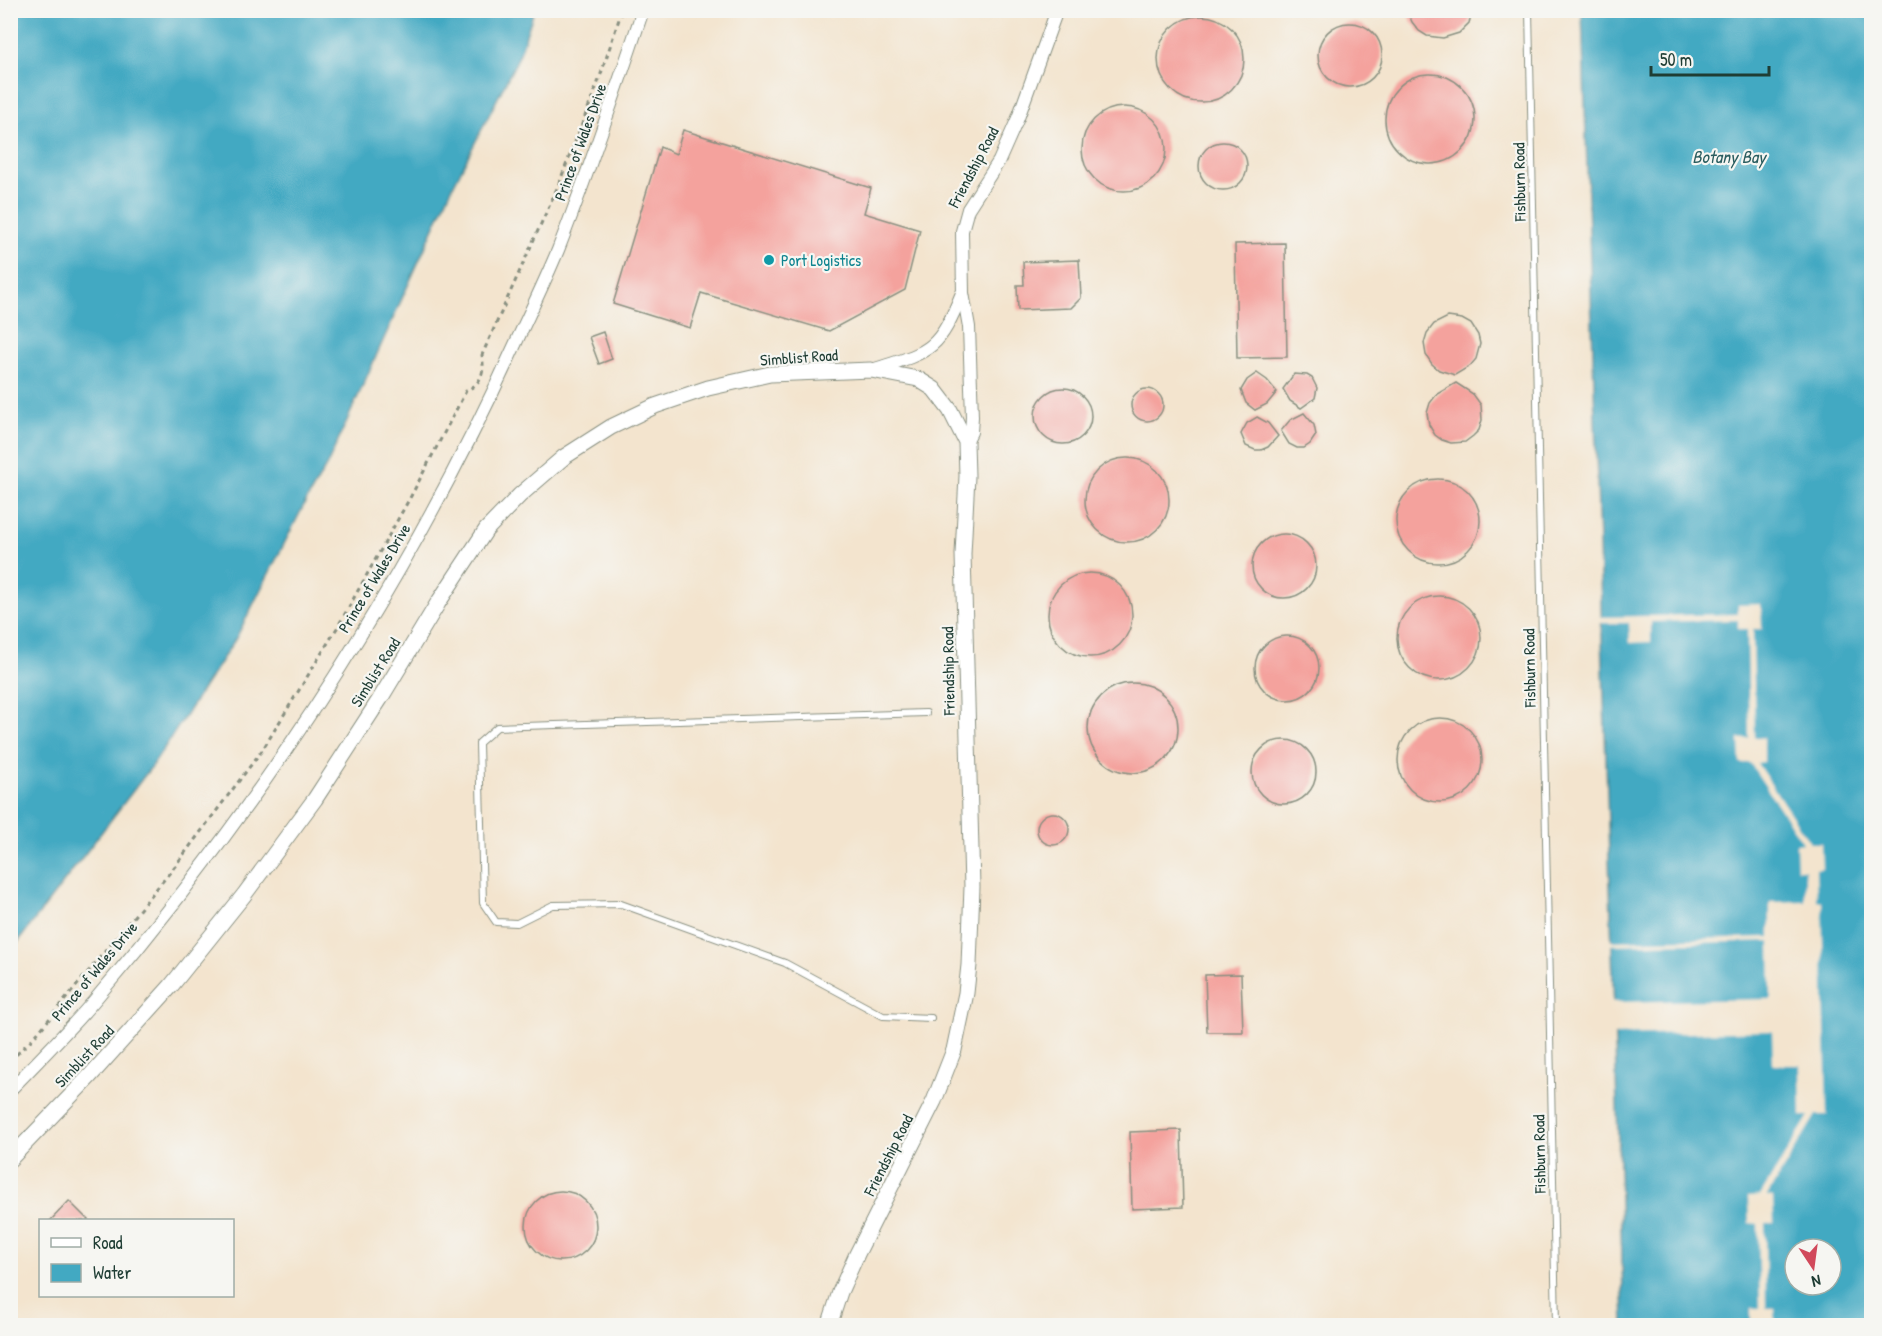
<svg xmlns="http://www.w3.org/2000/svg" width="1882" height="1336" font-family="'Patrick Hand',sans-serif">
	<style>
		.water { fill: #42a9c2; stroke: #30737b; stroke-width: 1.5; fill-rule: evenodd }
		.pier { fill: #f3e4ce }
		.building { fill: #f4a29d }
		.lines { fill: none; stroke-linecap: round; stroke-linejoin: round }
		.service-casing { stroke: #899081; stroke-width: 8 }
		.minor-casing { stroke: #899081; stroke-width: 14 }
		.tertiary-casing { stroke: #899081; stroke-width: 17 }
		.path { stroke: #899081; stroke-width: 3; stroke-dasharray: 4.5 4.5; stroke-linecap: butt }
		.service { stroke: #fff; stroke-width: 6 }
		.minor { stroke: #fff; stroke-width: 12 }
		.tertiary { stroke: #fff; stroke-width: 15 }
		.culture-dot { fill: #0f9aa8; stroke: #f6f6f2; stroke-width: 2 }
		.labels { text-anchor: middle; stroke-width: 4.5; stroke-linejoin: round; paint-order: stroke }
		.street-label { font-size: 16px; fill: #1f3d34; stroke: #f6f6f2 }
		.culture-label { font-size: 16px; fill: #0d838f; stroke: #f6f6f2; text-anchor: start }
		.water-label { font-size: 18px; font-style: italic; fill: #2a5d5f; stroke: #f6f6f2 }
	</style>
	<rect width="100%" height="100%" fill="#f6f6f2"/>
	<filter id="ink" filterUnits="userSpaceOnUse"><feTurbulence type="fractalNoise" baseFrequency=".0167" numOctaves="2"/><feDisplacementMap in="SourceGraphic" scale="12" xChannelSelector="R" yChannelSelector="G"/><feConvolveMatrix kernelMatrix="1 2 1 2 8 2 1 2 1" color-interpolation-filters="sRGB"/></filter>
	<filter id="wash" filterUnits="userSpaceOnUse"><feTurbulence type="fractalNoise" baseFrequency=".008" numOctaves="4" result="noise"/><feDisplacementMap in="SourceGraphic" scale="24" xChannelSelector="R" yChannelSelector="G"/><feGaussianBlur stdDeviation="1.35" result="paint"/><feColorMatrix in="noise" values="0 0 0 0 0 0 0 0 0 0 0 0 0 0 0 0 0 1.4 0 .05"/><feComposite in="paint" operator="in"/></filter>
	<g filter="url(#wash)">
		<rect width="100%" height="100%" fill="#f3e4ce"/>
		<g class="water">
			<polygon points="11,10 534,11 519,56 451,190 327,465 305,503 236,638 155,762 11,951"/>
			<path d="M1582 11H1871V1325H1624ZM1795 1249H1831V1285H1795Z"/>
		</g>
		<polygon class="pier" points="1761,604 1762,629 1753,629 1755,738 1764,738 1764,762 1757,763 1810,843 1821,843 1822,868 1816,869 1817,900 1822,901 1827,1115 1816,1115 1767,1196 1773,1197 1774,1223 1765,1223 1766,1308 1775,1308 1776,1326 1751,1325 1751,1308 1760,1308 1758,1224 1749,1223 1748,1197 1760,1196 1809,1116 1801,1116 1800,1065 1773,1065 1772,1031 1612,1035 1611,1002 1771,999 1770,941 1609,945 1609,941 1770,937 1770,902 1805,901 1805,869 1797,869 1796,844 1803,843 1750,763 1740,763 1739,739 1749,738 1747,629 1738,629 1738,620 1651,622 1651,642 1630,643 1629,623 1599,623 1598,617 1738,614 1738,605"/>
		<g id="blocks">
			<g class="building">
				<polygon points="1407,10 1473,10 1469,23 1459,33 1443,38 1427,36 1419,31 1412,22"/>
				<circle cx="1201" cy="59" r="43"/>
				<circle cx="1350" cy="55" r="32"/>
				<circle cx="1430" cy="119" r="45"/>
				<circle cx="1124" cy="149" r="42"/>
				<polygon points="683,130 871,188 864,213 920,230 905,290 829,331 701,293 690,328 613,304 660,147 676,154"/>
				<circle cx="1223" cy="166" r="24"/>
				<polygon points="1285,243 1287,357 1237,358 1235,244"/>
				<polygon points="1079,260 1081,298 1071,308 1018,310 1017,285 1024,285 1023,262"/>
				<polygon points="1448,317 1462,319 1471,324 1478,335 1480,344 1476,359 1470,366 1455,375 1439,370 1432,364 1426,355 1424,343 1427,333 1434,324"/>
				<polygon points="603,332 612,359 599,364 589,337"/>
				<polygon points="1257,373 1267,380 1277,392 1267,404 1255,410 1246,403 1241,390 1247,380"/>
				<polygon points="1294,374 1307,375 1312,378 1317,388 1315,398 1301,408 1290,401 1283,389"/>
				<polygon points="1456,383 1473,394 1481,405 1482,420 1479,430 1473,436 1465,442 1451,443 1442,440 1435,435 1429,425 1427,413 1430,403 1437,394"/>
				<circle cx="1063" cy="416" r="28"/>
				<circle cx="1147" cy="405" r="16"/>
				<polygon points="1304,413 1314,425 1316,435 1310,444 1304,448 1297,448 1289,444 1281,431 1290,420"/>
				<polygon points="1257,417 1268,423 1278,436 1268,447 1261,450 1255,450 1246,446 1241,434 1247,423"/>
				<circle cx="1127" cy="500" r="42"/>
				<circle cx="1438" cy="521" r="42"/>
				<circle cx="1284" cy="566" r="32"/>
				<circle cx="1090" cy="615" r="42"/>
				<circle cx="1439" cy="638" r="42"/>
				<circle cx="1287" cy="668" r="32"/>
				<circle cx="1133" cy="728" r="45"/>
				<circle cx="1440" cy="760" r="42"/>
				<circle cx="1284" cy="772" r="32"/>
				<circle cx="1053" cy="829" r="16"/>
				<polygon points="1241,974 1243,1032 1207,1032 1205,975"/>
				<polygon points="1181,1130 1183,1207 1132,1209 1130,1132"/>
				<circle cx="561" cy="1226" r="35"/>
				<polygon points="69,1201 89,1221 50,1221"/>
			</g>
		</g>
	</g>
	<g filter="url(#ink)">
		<use href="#blocks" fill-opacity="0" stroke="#899081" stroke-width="1.5"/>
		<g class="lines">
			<g class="service-casing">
				<g id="service">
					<polyline points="1529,10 1556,1326"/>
					<polyline points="926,713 497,727 479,743 483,903 496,922 517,923 553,905 621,904 785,963 883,1016 931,1018"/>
				</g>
			</g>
			<g class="minor-casing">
				<g id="minor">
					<path d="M872 370C931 351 938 352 962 293"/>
					<polyline points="966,442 971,432 972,417 969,327 963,293 962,231 968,209 999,161 1018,118 1057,10"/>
					<path d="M10 1090C38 1061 67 1032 93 1002 264 802 410 577 519 336 532 308 546 279 558 250 589 171 616 91 643 10"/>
				</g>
			</g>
			<g class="tertiary-casing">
				<polyline id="tertiary" points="10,1159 89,1077 171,986 244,895 315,799 380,699 438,603 486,530 520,495 564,457 611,427 655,406 708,388 770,374 871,370 918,379 934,389 950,410 966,442 967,476 963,554 972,887 969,965 966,993 954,1050 934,1101 857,1254 840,1292 829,1326"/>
			</g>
			<path class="path" d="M10 1061 36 1035 172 870 263 749 337 628 411 496 466 391C482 383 485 372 482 355L558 186 599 80 622 10"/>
			<use href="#service" class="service"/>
			<use href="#minor" class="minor"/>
			<use href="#tertiary" class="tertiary"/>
		</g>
	</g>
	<circle class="culture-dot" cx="769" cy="260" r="6"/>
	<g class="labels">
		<g class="street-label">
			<text transform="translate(580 142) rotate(-70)" y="6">Prince of Wales Drive</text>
			<text transform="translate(973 167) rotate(-62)" y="6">Friendship Road</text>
			<text transform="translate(1519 182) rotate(-91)" y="6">Fishburn Road</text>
			<text transform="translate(799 357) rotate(-4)" y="6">Simblist Road</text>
			<text transform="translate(374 578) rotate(-59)" y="6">Prince of Wales Drive</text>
			<text transform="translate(1529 668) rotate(-91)" y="6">Fishburn Road</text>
			<text transform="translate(948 671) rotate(-91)" y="6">Friendship Road</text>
			<text transform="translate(375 672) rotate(-58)" y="6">Simblist Road</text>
			<text transform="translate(94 971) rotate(-50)" y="6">Prince of Wales Drive</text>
			<text transform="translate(84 1056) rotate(-47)" y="6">Simblist Road</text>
			<text transform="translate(1539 1154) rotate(-91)" y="6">Fishburn Road</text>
			<text transform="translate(888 1155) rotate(-63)" y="6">Friendship Road</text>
		</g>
		<g class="culture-label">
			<text x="781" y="266">Port Logistics</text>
		</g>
		<g class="water-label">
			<text x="1729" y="163">Botany Bay</text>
		</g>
	</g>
	<rect width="1882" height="1336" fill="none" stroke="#f6f6f2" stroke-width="36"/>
	<rect x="39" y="1219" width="195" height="78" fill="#f6f6f2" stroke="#a0aca6" stroke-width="1.5"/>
	<rect x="51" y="1238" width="30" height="9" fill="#ffffff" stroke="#a0aca6" stroke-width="1.5"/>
	<text x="93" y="1249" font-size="18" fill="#1f3d34">Road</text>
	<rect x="51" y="1264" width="30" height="18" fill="#42a9c2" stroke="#a0aca6" stroke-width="1.5"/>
	<text x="93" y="1279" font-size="18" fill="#1f3d34">Water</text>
	<g transform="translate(1813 1267) rotate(167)"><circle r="28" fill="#f6f6f2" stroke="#a0aca6" stroke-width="1.5"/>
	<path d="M0-4.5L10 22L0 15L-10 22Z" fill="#d1495b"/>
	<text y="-9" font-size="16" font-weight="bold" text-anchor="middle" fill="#1f3d34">N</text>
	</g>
	<path d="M1651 66v9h118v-9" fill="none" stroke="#1f3d34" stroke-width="3"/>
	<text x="1660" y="66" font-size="18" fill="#1f3d34" stroke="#f6f6f2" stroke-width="4.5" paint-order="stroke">50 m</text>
</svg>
